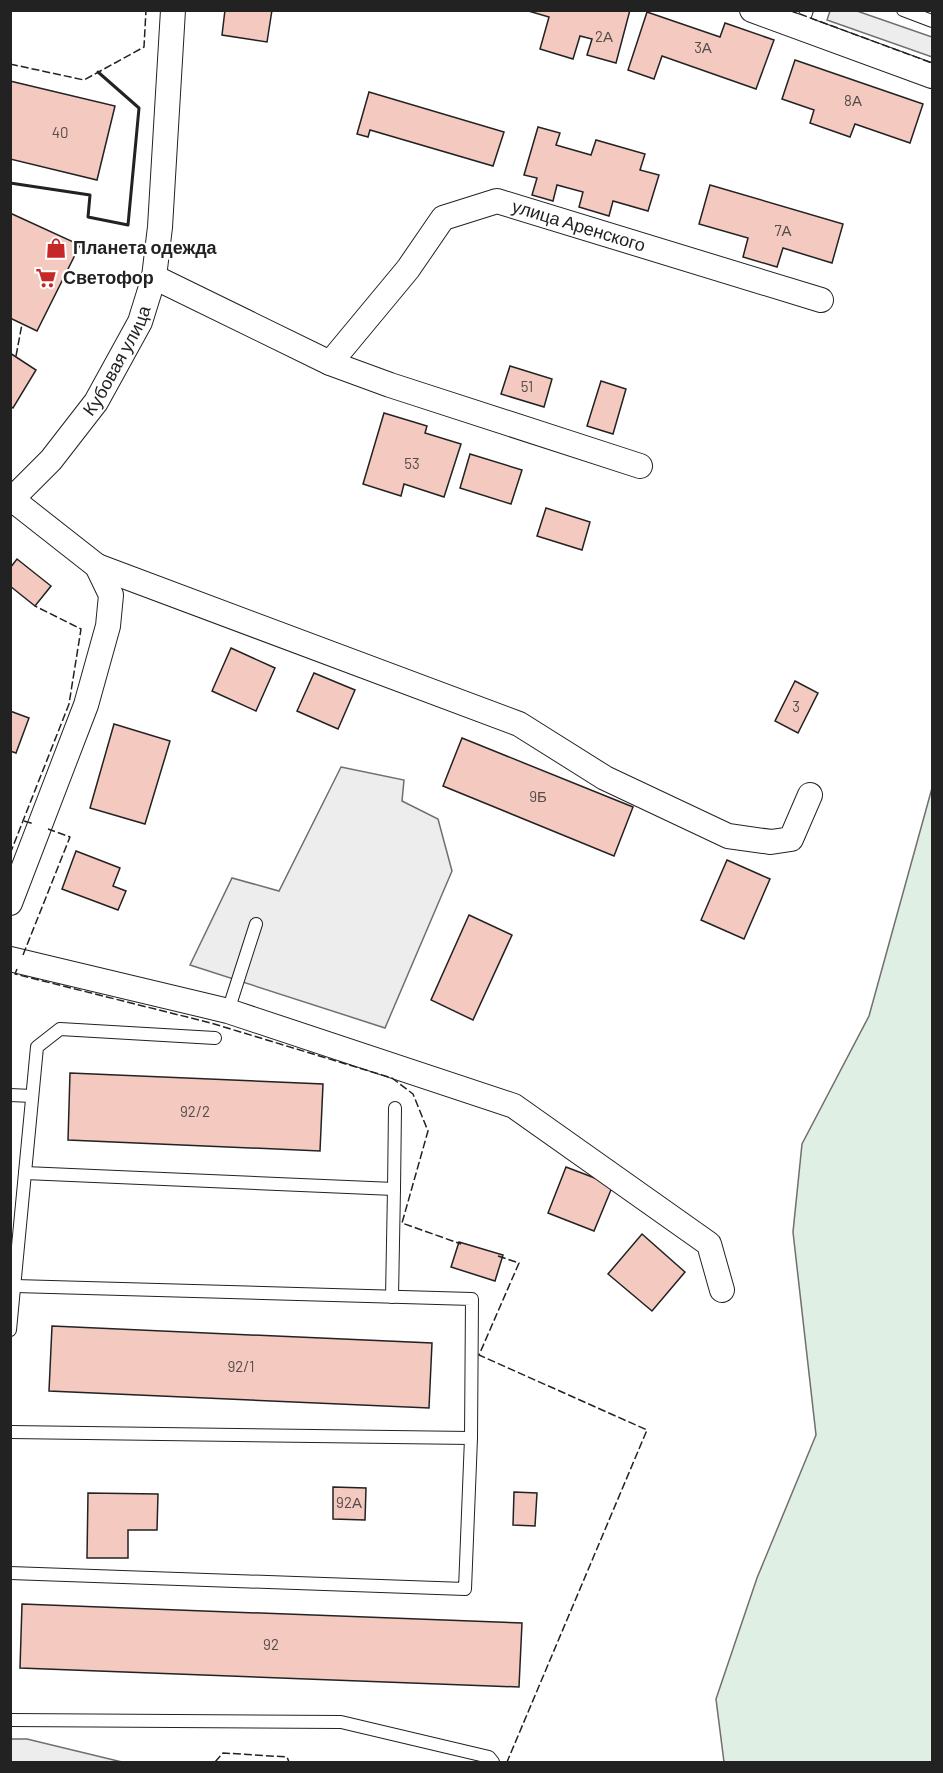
<svg xmlns="http://www.w3.org/2000/svg" width="943" height="1773" font-family="Barlow,sans-serif">
	<style>
		.green { fill: #e0efe3; stroke: #6f6f6f; stroke-width: 1.5 }
		.parking { fill: #ededed; stroke: #6f6f6f; stroke-width: 1.5 }
		.building { fill: #f3c9c0; stroke: #222; stroke-width: 1.5 }
		.lines { fill: none; stroke-linecap: round; stroke-linejoin: round }
		.service-casing { stroke: #222; stroke-width: 14 }
		.minor-casing { stroke: #222; stroke-width: 26 }
		.service { stroke: #fff; stroke-width: 12 }
		.minor { stroke: #fff; stroke-width: 24 }
		.fence { stroke: #222; stroke-width: 1.5; stroke-dasharray: 8 3; stroke-linecap: butt }
		.wall { stroke: #222; stroke-width: 3 }
		.labels { text-anchor: middle; stroke-width: 4.5; stroke-linejoin: round; paint-order: stroke }
		.number-label { font-size: 15px; fill: #564c4a }
		.street-label { font-size: 18px; fill: #222; stroke: #fff }
		.poi-label { font-size: 18px; font-weight: bold; fill: #222; stroke: #fff; text-anchor: start }
	</style>
	<rect width="100%" height="100%" fill="#fff"/>
	<polygon class="green" points="932,788 932,1762 724,1762 716,1699 757,1578 816,1435 793,1232 802,1144 869,1016"/>
	<g class="parking">
		<polygon points="830,11 857,11 932,37 932,57 827,20"/>
		<polygon points="341,767 404,780 402,801 438,819 452,871 385,1028 190,965 232,878 279,891"/>
		<polygon points="11,1739 27,1739 122,1762 11,1762"/>
	</g>
	<g class="building">
		<polygon points="225,10 272,10 267,42 222,35"/>
		<polygon points="525,10 630,10 616,63 587,55 592,39 580,36 573,59 540,49 549,17"/>
		<polygon points="647,12 720,37 725,23 774,40 756,89 662,56 654,79 628,70"/>
		<polygon points="795,60 923,104 910,143 855,124 850,137 810,123 814,110 782,99"/>
		<polygon points="10,81 115,106 97,180 10,159"/>
		<polygon points="369,92 504,132 493,166 370,130 368,137 357,134"/>
		<polygon points="538,127 560,133 556,145 591,155 596,140 645,154 640,170 659,175 648,211 613,201 609,216 579,207 583,192 557,185 553,201 532,195 537,178 524,175"/>
		<polygon points="710,185 843,224 832,263 783,248 777,267 743,257 748,238 699,224"/>
		<polygon points="10,213 80,245 37,331 10,318"/>
		<polygon points="10,353 36,370 13,408 10,406"/>
		<polygon points="510,366 552,379 544,407 501,394"/>
		<polygon points="601,381 626,389 613,434 587,426"/>
		<polygon points="384,413 427,426 425,433 461,444 444,497 404,484 401,496 363,484"/>
		<polygon points="470,454 522,470 511,504 460,488"/>
		<polygon points="546,508 590,522 582,550 537,536"/>
		<polygon points="17,559 51,586 35,606 10,586 10,568"/>
		<polygon points="231,648 275,668 256,711 212,691"/>
		<polygon points="314,673 355,690 338,729 297,711"/>
		<polygon points="795,681 818,693 798,733 775,721"/>
		<polygon points="10,711 29,718 16,753 10,751"/>
		<polygon points="114,724 170,741 145,824 90,808"/>
		<polygon points="462,738 633,807 614,856 443,786"/>
		<polygon points="76,851 120,868 113,886 126,891 118,910 62,889"/>
		<polygon points="727,860 770,879 744,939 701,920"/>
		<polygon points="469,915 512,935 473,1020 431,1000"/>
		<polygon points="70,1073 323,1084 320,1151 68,1140"/>
		<polygon points="566,1167 613,1185 594,1231 548,1213"/>
		<polygon points="642,1234 685,1272 652,1311 608,1274"/>
		<polygon points="459,1242 503,1255 495,1281 451,1267"/>
		<polygon points="52,1326 432,1343 429,1408 49,1391"/>
		<polygon points="333,1487 366,1488 365,1520 333,1519"/>
		<polygon points="514,1492 537,1493 535,1526 513,1525"/>
		<polygon points="88,1493 158,1494 157,1530 128,1530 128,1558 87,1558"/>
		<polygon points="22,1604 522,1623 519,1687 20,1668"/>
	</g>
	<g class="lines">
		<g class="service-casing">
			<g id="service">
				<polyline points="903,10 932,21"/>
				<polyline points="801,28 807,10"/>
				<polyline points="228,1011 256,924"/>
				<polyline points="10,1095 32,1096"/>
				<polyline points="25,1173 394,1189 395,1108"/>
				<polyline points="15,1286 472,1299 471,1438"/>
				<polyline points="392,1297 394,1189"/>
				<polyline points="10,1330 37,1047 60,1029 215,1038"/>
				<polyline points="10,1432 471,1438 465,1589 10,1573"/>
				<polyline points="10,1720 341,1722 489,1757 493,1762"/>
			</g>
		</g>
		<g class="minor-casing">
			<g id="minor">
				<polyline points="752,10 932,76"/>
				<polyline points="154,277 330,363 390,385 640,466"/>
				<path id="s1" d="M330 363 408 269 443 218 497 201 821 300"/>
				<path id="s2" d="M10 501 51 460 96 402 140 322 154 277 160 227 173 10"/>
				<polyline points="97,566 519,724 605,778 728,836 771,842 791,839 810,795"/>
				<polyline points="10,903 86,705 108,626 111,595 97,566 13,500"/>
				<polyline points="10,959 228,1011 514,1106 709,1244 722,1290"/>
			</g>
		</g>
		<use href="#service" class="service"/>
		<use href="#minor" class="minor"/>
		<g class="fence">
			<polyline points="789,10 932,63"/>
			<polyline points="10,64 84,80 144,47 146,10"/>
			<polyline points="16,356 22,324"/>
			<polyline points="24,821 34,824"/>
			<polyline points="10,854 69,704 81,629 35,606"/>
			<polyline points="23,955 70,837 48,829"/>
			<polyline points="17,969 15,974 211,1023 392,1078 413,1094 428,1131 402,1223 461,1244"/>
			<polyline points="498,1256 519,1263 479,1355 647,1430 507,1762"/>
			<polyline points="215,1762 223,1753 287,1757 289,1762"/>
		</g>
		<polyline class="wall" points="10,183 90,195 88,217 128,225 139,108 98,72"/>
	</g>
	<defs>
		<g id="shop-bare" transform="scale(1.62)"><path d="M-5-2.5h2.3a2.7 3.5 0 0 1 5.4 0H5L5.5 6h-11ZM-1.5-2.5h3a1.5 2.3 0 0 0-3 0Z" fill="#c62828" stroke="#fff" stroke-width="2.5" paint-order="stroke"/></g>
		<g id="supermarket-bare" transform="scale(1.62)"><path d="M-6-5.5h2.5l.6 2H6L4.5 2H-2.5L-4.4-4H-6ZM-1.5 3.2a1.3 1.3 0 1 0 .1 0ZM3 3.2a1.3 1.3 0 1 0 .1 0Z" fill="#c62828" stroke="#fff" stroke-width="2.5" paint-order="stroke"/></g>
	</defs>
	<g fill-rule="evenodd">
		<use href="#shop-bare" x="56" y="248"/>
		<use href="#supermarket-bare" x="46" y="278"/>
	</g>
	<g class="labels">
		<g class="number-label">
			<text x="604" y="42">2А</text>
			<text x="703" y="53">3А</text>
			<text x="853" y="106">8А</text>
			<text x="60" y="138">40</text>
			<text x="783" y="236">7А</text>
			<text x="527" y="392">51</text>
			<text x="412" y="469">53</text>
			<text x="796" y="712">3</text>
			<text x="538" y="802">9Б</text>
			<text x="195" y="1117">92/2</text>
			<text x="241" y="1372">92/1</text>
			<text x="349" y="1508">92А</text>
			<text x="271" y="1650">92</text>
		</g>
		<g class="street-label">
			<text dy="6" stroke="none"><textPath href="#s1" startOffset="326">улица Аренского</textPath></text>
			<text dy="6" stroke="none"><textPath href="#s2" startOffset="178">Кубовая улица</textPath></text>
		</g>
		<g class="poi-label">
			<text x="73" y="254">Планета одежда</text>
			<text x="63" y="284">Светофор</text>
		</g>
	</g>
	<rect width="943" height="1773" fill="none" stroke="#222222" stroke-width="24"/>
</svg>
